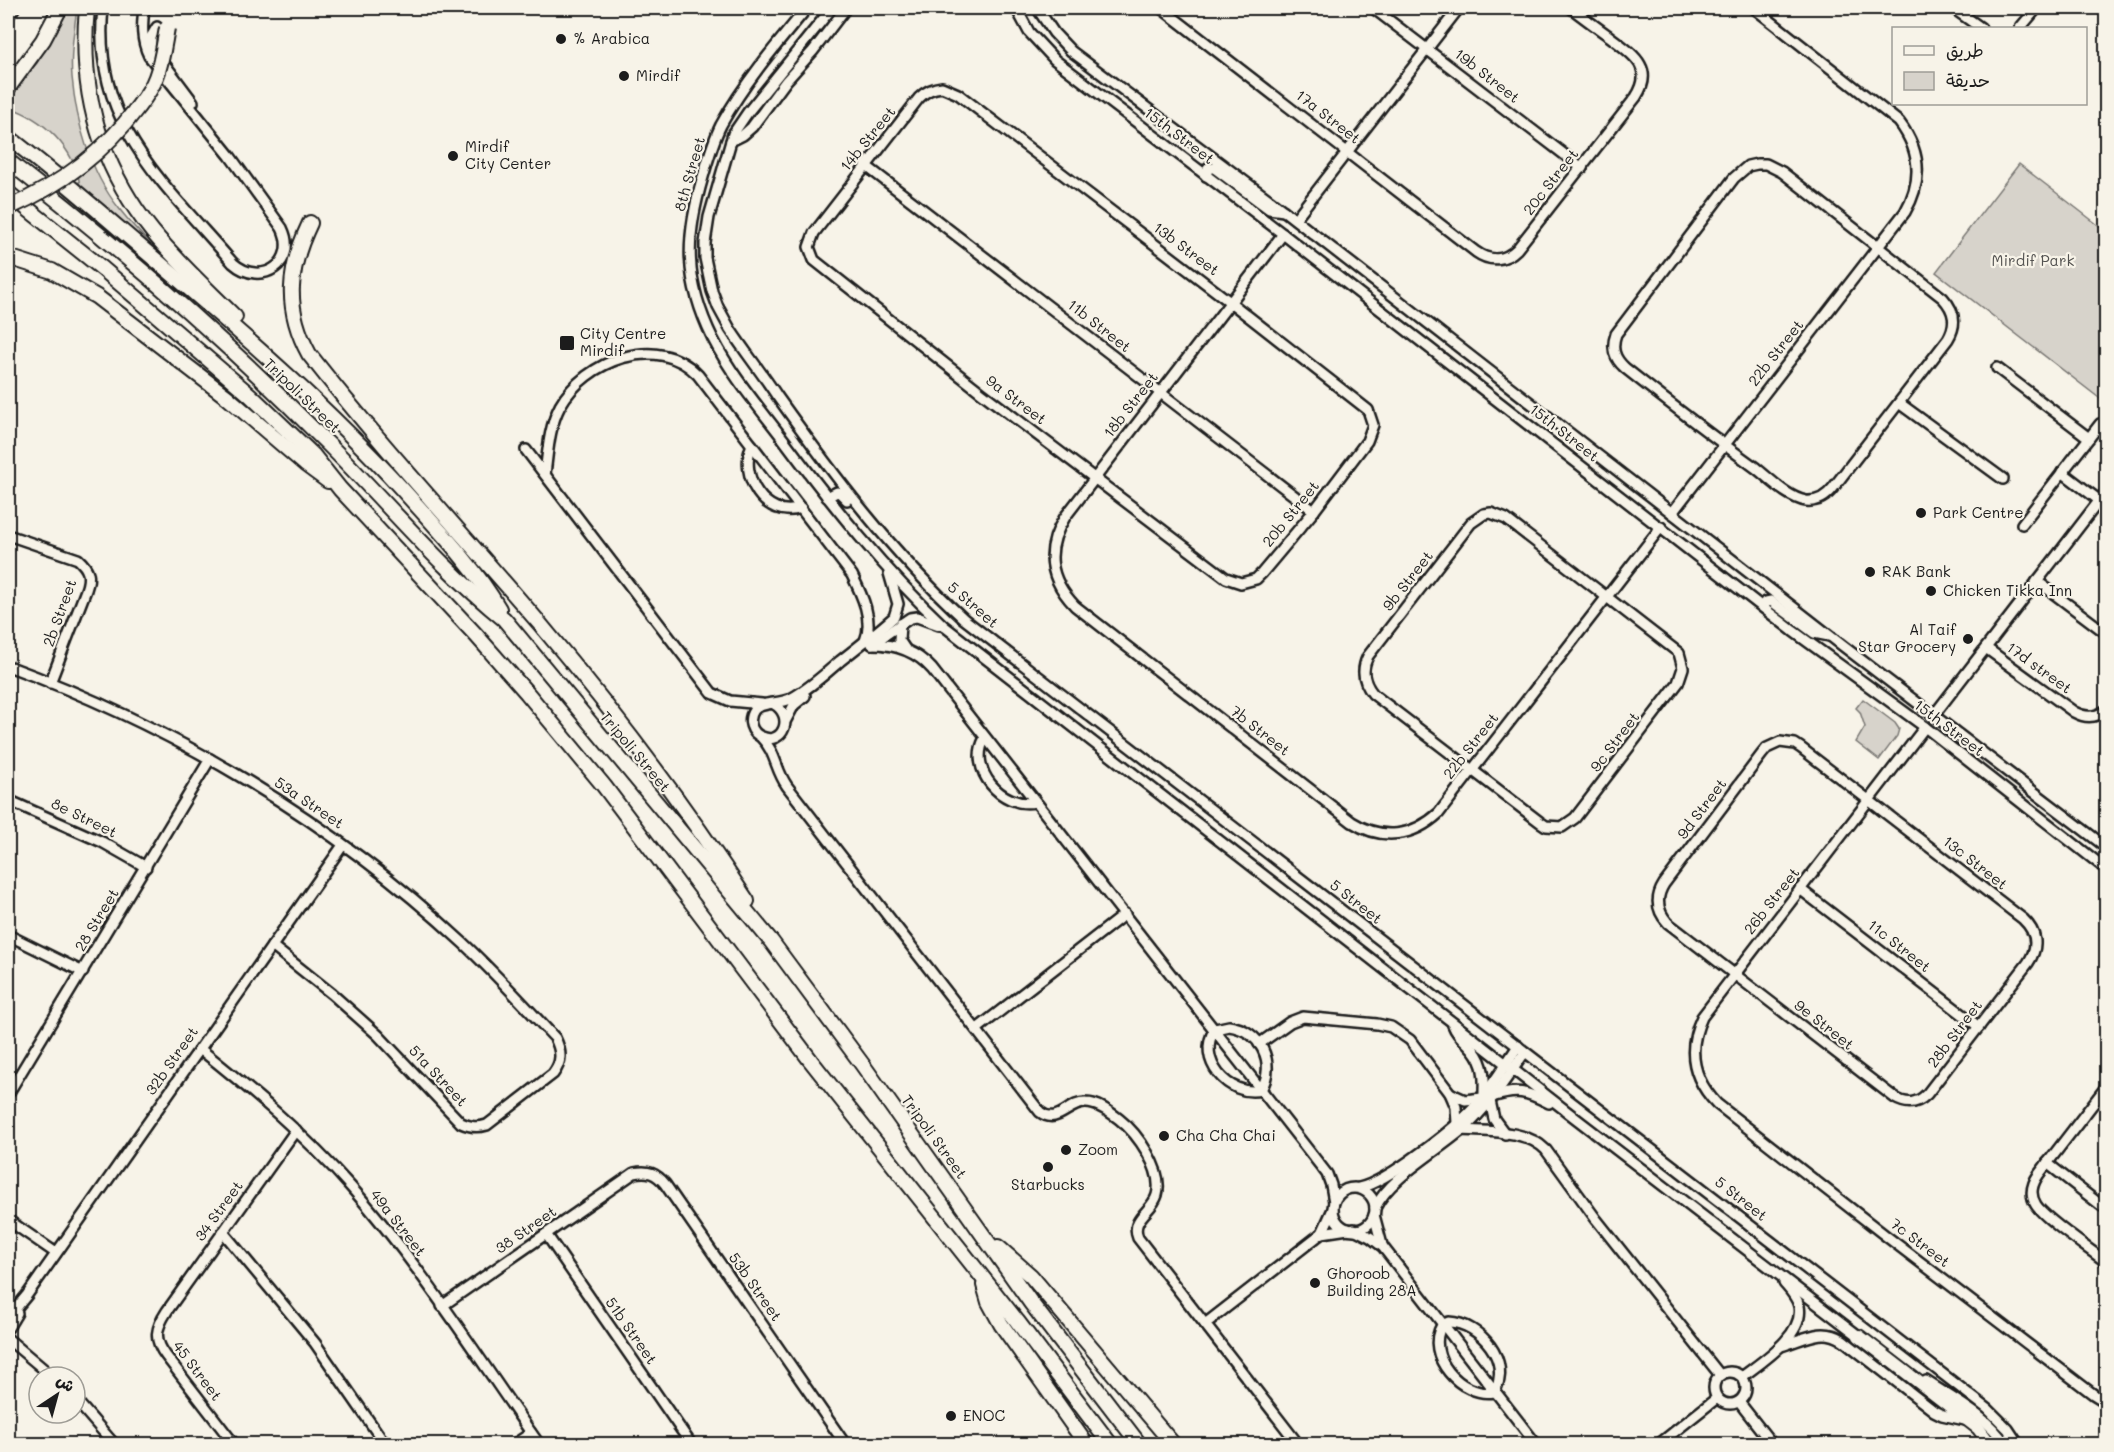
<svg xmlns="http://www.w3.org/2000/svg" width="2114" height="1452" font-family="Mali,'Playpen Sans Arabic',sans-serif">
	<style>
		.green { fill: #d7d3cb; stroke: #7a7874; stroke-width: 1.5 }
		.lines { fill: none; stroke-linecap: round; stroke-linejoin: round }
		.minor-casing { stroke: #1c1c1c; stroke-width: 14 }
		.major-casing { stroke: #1c1c1c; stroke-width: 16 }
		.highway-casing { stroke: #1c1c1c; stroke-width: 18 }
		.minor { stroke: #f7f3e8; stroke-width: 9 }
		.major { stroke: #f7f3e8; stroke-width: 12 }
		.highway { stroke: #f7f3e8; stroke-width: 14 }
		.highway-bridge-casing { stroke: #1c1c1c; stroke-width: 18; stroke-linecap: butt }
		.highway-bridge { stroke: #f7f3e8; stroke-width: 14 }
		.poi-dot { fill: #1c1c1c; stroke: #f7f3e8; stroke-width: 2 }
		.labels { text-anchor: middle; stroke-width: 4.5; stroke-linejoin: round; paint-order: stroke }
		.poi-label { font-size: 15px; fill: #1c1c1c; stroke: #f7f3e8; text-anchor: start }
		.street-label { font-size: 15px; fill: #1c1c1c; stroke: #f7f3e8 }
		.park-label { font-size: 15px; fill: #545351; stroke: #f7f3e8 }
	</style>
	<rect width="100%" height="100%" fill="#f7f3e8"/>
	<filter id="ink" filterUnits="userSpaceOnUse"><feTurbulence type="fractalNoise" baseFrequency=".0167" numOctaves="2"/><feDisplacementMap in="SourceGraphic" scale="12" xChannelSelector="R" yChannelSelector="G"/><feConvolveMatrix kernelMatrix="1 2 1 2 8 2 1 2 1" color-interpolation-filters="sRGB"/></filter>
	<g filter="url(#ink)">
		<g class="green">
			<path d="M68 8H77C74 30 70 54 72 77 76 121 90 172 118 207 129 222 142 235 155 249L152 253 80 186C75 148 43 118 8 107V95L37 63Z"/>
			<polygon points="2019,164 2106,231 2106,397 2103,401 1936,272"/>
			<polygon points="1863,699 1895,723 1899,729 1897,736 1879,760 1856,742 1865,727 1860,712 1856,708"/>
		</g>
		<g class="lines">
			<g class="minor-casing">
				<g id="minor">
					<path d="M103 8C91 123 164 183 233 263 261 288 299 263 282 228L230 156 149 56C141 40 142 25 144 8"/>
					<path d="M807 8C777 44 744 83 721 125 713 141 708 159 703 177 685 238 684 280 713 339 732 376 759 407 784 440 833 506 884 570 944 626L1574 1117 1864 1340"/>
					<path d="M832 8 748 112 733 134 731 141 709 217 705 243V258L712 291 718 307 730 329C745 352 762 373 777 396 834 476 892 553 964 619L1988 1409 2008 1429 2018 1444"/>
					<polyline points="1016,8 1029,32 1055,60 1283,234 1793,631 1925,727 2106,869"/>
					<polyline points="1037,8 1054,33 1071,51 1284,211 1843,646 2106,847"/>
					<path d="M1161 8 1476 252C1490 262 1505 261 1517 249L1636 97C1656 67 1631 53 1609 36 1596 27 1583 17 1571 8"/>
					<polyline points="1373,8 1582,168"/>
					<polyline points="1953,8 1981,28"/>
					<polyline points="157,27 151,37 151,46 193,102"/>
					<polyline points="2020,28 2037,8"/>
					<path d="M942 87 958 94 1230 302 1368 410 1373 425 1367 441 1314 511 1262 573 1256 579 1241 583 1226 578 982 393 814 260 809 247 814 233 919 98C926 91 932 88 942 87Z"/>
					<polyline points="731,141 743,135 752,127 786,81 813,51 846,8"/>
					<path d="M1757 164H1766L1782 172 1943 298C1955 311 1957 324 1948 339L1833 488C1826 497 1817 502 1806 501 1788 498 1770 479 1756 468 1712 436 1668 402 1625 368 1614 358 1611 348 1616 334L1734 178 1748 166Z"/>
					<polyline points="865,165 1314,511"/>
					<polyline points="1206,176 1208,168 1214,168 1269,209 1284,211"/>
					<polyline points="1295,219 1459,8"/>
					<path d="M1283 234 1065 517C1045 549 1048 578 1075 606L1352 822C1382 841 1413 837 1439 813L1661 527"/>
					<polyline points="1997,368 2089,438"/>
					<polyline points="1899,403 2003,479"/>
					<path d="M752 445C738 475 765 521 801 508"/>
					<polyline points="526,450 712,693 730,701 762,704"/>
					<polyline points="2062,472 2100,501"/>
					<path d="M545 474C548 451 549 427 560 406 585 361 658 332 698 375L852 575C862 595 874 620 865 641"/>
					<polyline points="827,497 837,492 840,493 847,500"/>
					<path d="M1491 513 1506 519 1679 653 1683 668 1678 683 1575 818 1562 827 1546 826 1540 822 1373 694C1363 682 1361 670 1368 656L1471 523 1484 514Z"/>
					<path d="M1672 513 1905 212C1923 181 1921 151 1899 122L1754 8"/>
					<polyline points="2022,524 2100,424"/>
					<path d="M8 535 78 559C89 569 91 576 86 590L50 683"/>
					<polyline points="2037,581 2106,633"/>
					<polyline points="1764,608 1766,602 1771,601 1814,633 1829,636"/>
					<polyline points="900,624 899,640 905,649"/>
					<path d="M872 644C896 644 916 651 932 669L1327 1174 1331 1185 1334 1202"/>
					<polyline points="872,644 910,618 917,617 939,625"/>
					<path d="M1986 648 2074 712C2085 718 2096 718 2106 710"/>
					<path d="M8 666C176 728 332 821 463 943 495 973 525 1006 555 1038 562 1052 562 1062 553 1074L487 1125C477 1128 470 1127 461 1123L378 1035 332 994 272 946"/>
					<path d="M774 704C795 716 783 746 762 737 751 733 747 720 754 710 761 701 780 705 792 698 810 688 825 674 840 661 858 647 877 632 894 617L898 604 889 573"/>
					<polyline points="1934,715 2106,492"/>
					<polyline points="786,720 794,705 805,696"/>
					<path d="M1925 727 1702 1017C1687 1049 1692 1078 1717 1104L1886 1236 2093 1394 2106 1402"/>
					<path d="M761 737C776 752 775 769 787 786L1040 1112C1058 1126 1068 1102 1086 1103 1098 1103 1110 1112 1119 1119 1137 1133 1164 1170 1157 1195 1152 1212 1130 1218 1138 1238L1298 1444"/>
					<path d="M985 738C967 769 1002 809 1035 802"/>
					<path d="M1780 742 1795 744 1801 748 2023 919C2037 932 2039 947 2028 963L1927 1094C1917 1104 1907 1105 1895 1098L1668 923C1657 911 1655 898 1664 884L1762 754 1767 748Z"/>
					<polyline points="8,800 102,842 146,867"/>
					<polyline points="1800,889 1979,1027"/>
					<polyline points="8,935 83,972"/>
					<path d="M1453 1025C1456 1033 1461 1038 1468 1044 1483 1059 1485 1072 1484 1093"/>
					<path d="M1229 1026C1260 1030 1277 1062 1261 1090 1229 1098 1195 1059 1215 1029Z"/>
					<polyline points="977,1029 1125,914"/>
					<path d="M1259 1044 1290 1022 1303 1017 1377 1024 1391 1027 1410 1040 1450 1093 1456 1107 1457 1123 1461 1130C1489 1132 1526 1129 1546 1150L1596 1219 1720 1375"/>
					<path d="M200 1049C254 1092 305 1135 351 1187 421 1266 478 1358 539 1444"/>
					<path d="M2106 1087 2039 1174C2032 1184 2029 1194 2036 1205 2045 1219 2091 1250 2106 1262"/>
					<polyline points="1450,1093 1465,1100 1482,1098"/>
					<polyline points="8,1094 210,759"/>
					<path d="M1492 1097C1517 1089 1526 1091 1549 1103"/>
					<polyline points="1490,1101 1494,1119 1505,1134"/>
					<polyline points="2047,1163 2102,1206"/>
					<path d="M1359 1188C1387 1182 1459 1126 1478 1103 1493 1085 1505 1065 1518 1046"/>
					<circle cx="1354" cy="1209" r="21"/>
					<path d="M1375 1208C1390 1176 1444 1148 1471 1122 1492 1101 1508 1076 1525 1052"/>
					<polyline points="1374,1215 1382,1245"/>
					<polyline points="8,1220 56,1253"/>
					<polyline points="1354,1229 1370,1237 1383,1247 1536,1444"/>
					<polyline points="223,1232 315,1343 385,1444"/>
					<polyline points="1322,1233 1333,1209"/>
					<polyline points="546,1234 691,1444"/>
					<path d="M442 1306 634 1173C648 1170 656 1173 665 1184L845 1444"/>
					<polyline points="8,1318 27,1295 343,845"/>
					<path d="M1449 1322C1480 1323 1513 1362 1494 1392 1461 1398 1424 1355 1442 1325Z"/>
					<polyline points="1205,1324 1322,1233 1348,1229"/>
					<polyline points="8,1328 17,1313"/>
					<polyline points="8,1339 53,1377"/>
					<path d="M1781 1346C1803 1340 1822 1326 1843 1340L1934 1411 1942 1415 1965 1420"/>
					<circle cx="1730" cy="1388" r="16"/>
					<path d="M1742 1377C1761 1362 1805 1335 1799 1306 1797 1297 1790 1290 1784 1283"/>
					<path d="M1926 1381C1953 1399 1987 1416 2005 1444"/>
					<polyline points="75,1399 114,1444"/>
					<polyline points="1739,1402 1772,1444"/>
					<path d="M234 1444 166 1356C153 1339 156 1328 167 1311L296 1130"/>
					<polyline points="515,1444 531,1433"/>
					<polyline points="1659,1444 1717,1398"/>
				</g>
			</g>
			<g class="major-casing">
				<polyline id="major" points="1859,1336 1978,1428 1990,1444"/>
			</g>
			<g class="highway-casing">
				<g id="highway">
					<path d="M87 8C79 91 99 165 152 231 177 262 207 289 235 317"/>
					<polyline points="8,13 12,8"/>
					<polyline points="8,88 43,40 60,8"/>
					<path d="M8 137C62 178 112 223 164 267 247 338 329 409 402 489 435 526 475 567 499 609"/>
					<path d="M8 161C117 246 227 342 324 440 383 498 440 568 504 619L771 941 862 1064 1031 1303 1139 1444"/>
					<polyline points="8,193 103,269 250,395 313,455 340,489 476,635 527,693 604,786 811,1061 1017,1321 1110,1444"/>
					<path d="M310 223C288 269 284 308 309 354 382 447 463 534 540 624 614 712 684 804 747 901"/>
					<polyline points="8,257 52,271 97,297 227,397 305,464 328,481"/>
					<polyline points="998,1247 1031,1276 1173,1444"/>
					<polyline points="984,1285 989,1302 1001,1324 1086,1444"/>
				</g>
			</g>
			<use href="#minor" class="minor"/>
			<use href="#major" class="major"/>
			<use href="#highway" class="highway"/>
			<g class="highway-bridge-casing">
				<path id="highway-bridge" d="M8 208C58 186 104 153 137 108 144 99 152 89 156 77 162 62 164 44 167 28"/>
			</g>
			<use href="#highway-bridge" class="highway-bridge"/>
		</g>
	</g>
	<g class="poi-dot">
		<circle cx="561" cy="39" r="6"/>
		<circle cx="624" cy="76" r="6"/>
		<circle cx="453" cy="156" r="6"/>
		<rect x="559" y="335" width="16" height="16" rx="3"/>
		<circle cx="1921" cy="513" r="6"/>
		<circle cx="1870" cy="572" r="6"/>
		<circle cx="1931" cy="591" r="6"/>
		<circle cx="1968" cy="639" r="6"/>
		<circle cx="1164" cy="1136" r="6"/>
		<circle cx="1066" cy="1150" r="6"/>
		<circle cx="1048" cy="1167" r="6"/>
		<circle cx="1315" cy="1283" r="6"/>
		<circle cx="951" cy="1416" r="6"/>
	</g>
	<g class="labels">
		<g class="poi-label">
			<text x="573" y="44">% Arabica</text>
			<text x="636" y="81">Mirdif</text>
			<text x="465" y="152">Mirdif<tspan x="465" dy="17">City Center</tspan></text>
			<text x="580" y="339">City Centre<tspan x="580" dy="17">Mirdif</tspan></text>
			<text x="1933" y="518">Park Centre</text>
			<text x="1882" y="577">RAK Bank</text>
			<text x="1943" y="596">Chicken Tikka Inn</text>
			<text x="1956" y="635" text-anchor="end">Al Taif<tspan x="1956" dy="17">Star Grocery</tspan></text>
			<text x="1176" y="1141">Cha Cha Chai</text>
			<text x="1078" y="1155">Zoom</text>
			<text x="1048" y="1190" text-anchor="middle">Starbucks</text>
			<text x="1327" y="1279">Ghoroob<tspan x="1327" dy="17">Building 28A</tspan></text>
			<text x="963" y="1421">ENOC</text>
		</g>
		<g class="street-label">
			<text transform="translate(1487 76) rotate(38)" y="5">19b Street</text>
			<text transform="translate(1328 117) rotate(38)" y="5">17a Street</text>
			<text transform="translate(1179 136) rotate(37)" y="5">15th Street</text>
			<text transform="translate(868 139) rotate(-51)" y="5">14b Street</text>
			<text transform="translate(690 174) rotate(-74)" y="5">8th Street</text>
			<text transform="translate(1551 182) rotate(-52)" y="5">20c Street</text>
			<text transform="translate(1186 249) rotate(37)" y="5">13b Street</text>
			<text transform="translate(1099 326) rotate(38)" y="5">11b Street</text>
			<text transform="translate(1776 353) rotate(-52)" y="5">22b Street</text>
			<text transform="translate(302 396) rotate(44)" y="5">Tripoli Street</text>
			<text transform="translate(1016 400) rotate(37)" y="5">9a Street</text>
			<text transform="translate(1131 405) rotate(-52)" y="5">18b Street</text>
			<text transform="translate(1564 433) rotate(38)" y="5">15th Street</text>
			<text transform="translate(1291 514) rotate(-51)" y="5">20b Street</text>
			<text transform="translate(1408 581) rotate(-52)" y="5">9b Street</text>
			<text transform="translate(973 605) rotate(41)" y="5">5 Street</text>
			<text transform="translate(60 613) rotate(-70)" y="5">2b Street</text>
			<text transform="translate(2039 668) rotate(36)" y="5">17d street</text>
			<text transform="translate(1949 728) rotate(37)" y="5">15th Street</text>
			<text transform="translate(1260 731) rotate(38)" y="5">7b Street</text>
			<text transform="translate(1615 742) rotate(-53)" y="5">9c Street</text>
			<text transform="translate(1471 746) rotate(-52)" y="5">22b Street</text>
			<text transform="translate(635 752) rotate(50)" y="5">Tripoli Street</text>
			<text transform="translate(309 803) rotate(34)" y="5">53a Street</text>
			<text transform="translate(1702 809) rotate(-53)" y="5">9d Street</text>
			<text transform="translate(84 818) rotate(26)" y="5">8e Street</text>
			<text transform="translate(1975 863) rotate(38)" y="5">13c Street</text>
			<text transform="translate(1772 901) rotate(-52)" y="5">26b Street</text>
			<text transform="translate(1356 902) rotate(38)" y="5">5 Street</text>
			<text transform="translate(97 920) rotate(-59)" y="5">28 Street</text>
			<text transform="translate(1899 946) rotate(38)" y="5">11c Street</text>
			<text transform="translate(1824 1025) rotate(38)" y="5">9e Street</text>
			<text transform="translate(1955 1034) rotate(-53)" y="5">28b Street</text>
			<text transform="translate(172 1061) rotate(-55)" y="5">32b Street</text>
			<text transform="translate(438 1076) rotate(47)" y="5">51a Street</text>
			<text transform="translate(934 1137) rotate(54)" y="5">Tripoli Street</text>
			<text transform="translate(1741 1199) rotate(38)" y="5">5 Street</text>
			<text transform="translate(219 1211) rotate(-54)" y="5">34 Street</text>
			<text transform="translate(398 1223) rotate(52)" y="5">49a Street</text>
			<text transform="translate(526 1230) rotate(-35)" y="5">38 Street</text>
			<text transform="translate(1920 1243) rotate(37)" y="5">7c Street</text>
			<text transform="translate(755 1287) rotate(55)" y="5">53b Street</text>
			<text transform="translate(631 1331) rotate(55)" y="5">51b Street</text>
			<text transform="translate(197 1371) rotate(53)" y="5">45 Street</text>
		</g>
		<g class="park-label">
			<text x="2033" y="266">Mirdif Park</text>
		</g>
	</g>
	<rect width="2114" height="1452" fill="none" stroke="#f7f3e8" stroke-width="30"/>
	<rect x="15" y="15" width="2084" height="1422" fill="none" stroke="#1c1c1c" stroke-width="2" filter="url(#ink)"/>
	<rect x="1892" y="27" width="195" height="78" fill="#f7f3e8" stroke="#9f9d96" stroke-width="1.5"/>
	<rect x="1904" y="46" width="30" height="9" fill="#f7f3e8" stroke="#9f9d96" stroke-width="1.5"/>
	<text x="1946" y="57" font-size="18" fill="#1c1c1c">طريق</text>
	<rect x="1904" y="72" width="30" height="18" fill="#d7d3cb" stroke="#9f9d96" stroke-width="1.5"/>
	<text x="1946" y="87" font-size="18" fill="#1c1c1c">حديقة</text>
	<g transform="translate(57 1395) rotate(36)"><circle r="28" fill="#f7f3e8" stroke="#9f9d96" stroke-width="1.5"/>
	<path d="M0-4.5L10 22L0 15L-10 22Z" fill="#1c1c1c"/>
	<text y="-9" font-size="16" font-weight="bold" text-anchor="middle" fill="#1c1c1c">ش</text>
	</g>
</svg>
